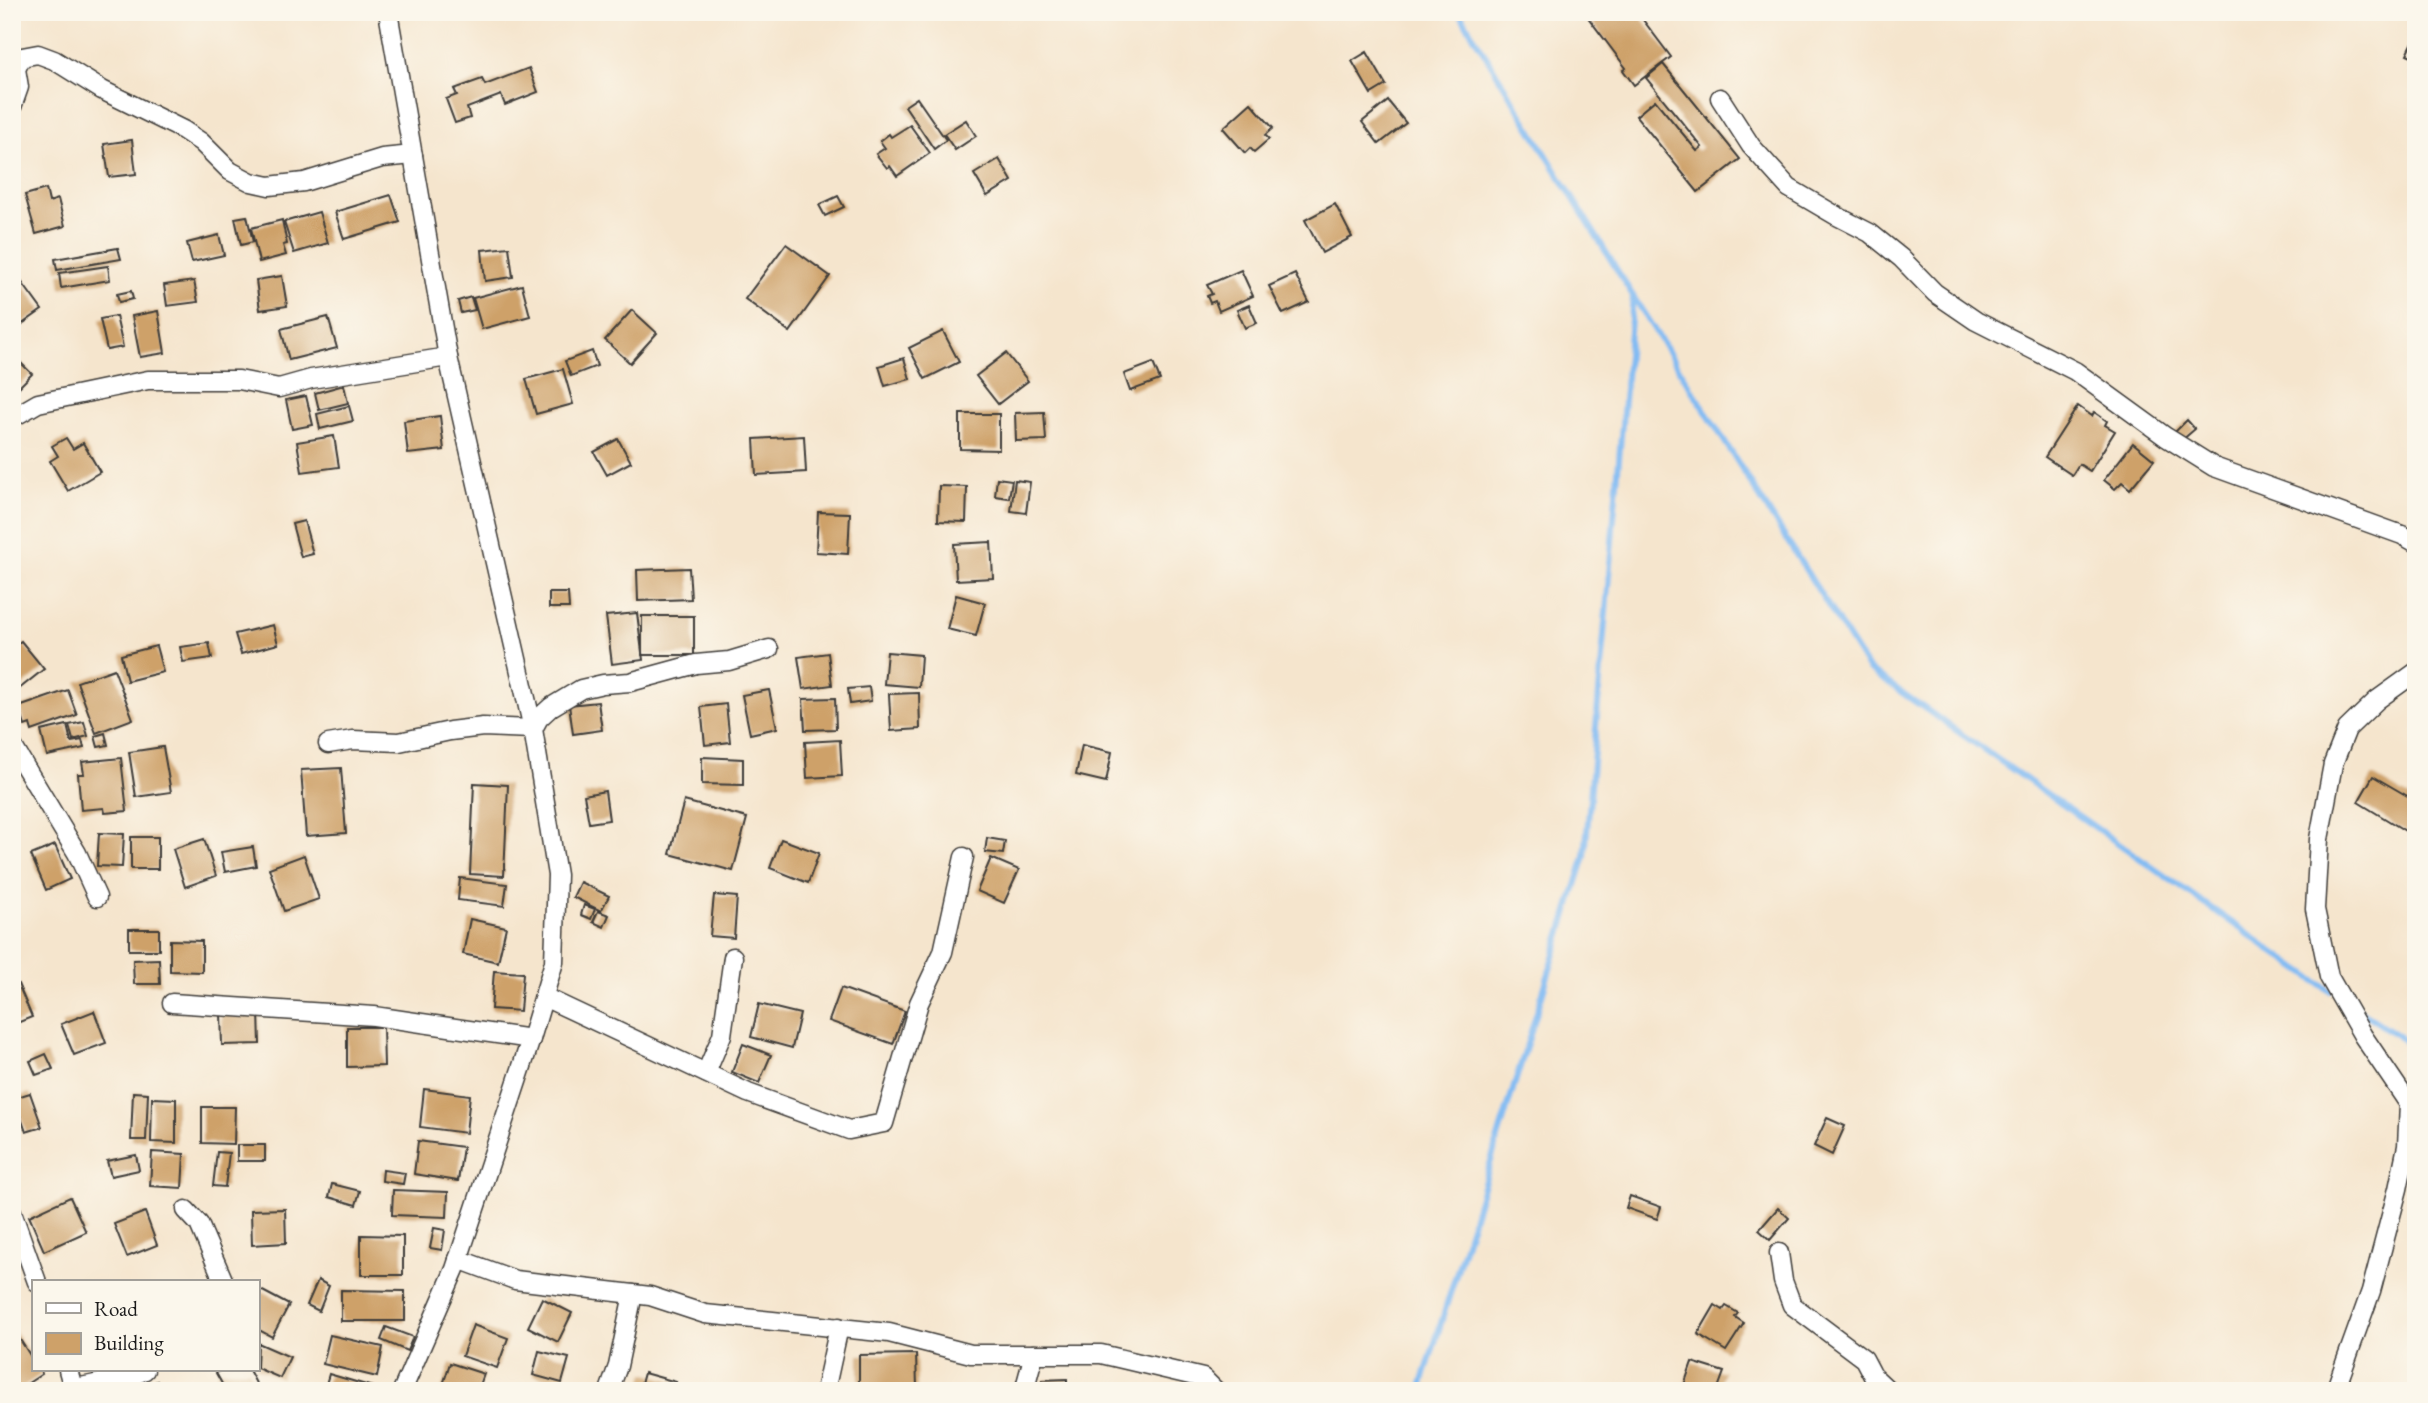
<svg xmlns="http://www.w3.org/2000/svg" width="2428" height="1403" font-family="'EB Garamond',serif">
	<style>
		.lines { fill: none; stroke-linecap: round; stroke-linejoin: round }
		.stream { stroke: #82bbf3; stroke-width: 6 }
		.building { fill: #cea169 }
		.minor-casing { stroke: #3d3a37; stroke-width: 21 }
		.minor { stroke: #fff; stroke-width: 18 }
	</style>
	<rect width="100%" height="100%" fill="#fbf7ec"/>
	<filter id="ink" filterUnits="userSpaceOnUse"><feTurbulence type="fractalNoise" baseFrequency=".0143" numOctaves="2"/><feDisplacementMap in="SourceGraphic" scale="14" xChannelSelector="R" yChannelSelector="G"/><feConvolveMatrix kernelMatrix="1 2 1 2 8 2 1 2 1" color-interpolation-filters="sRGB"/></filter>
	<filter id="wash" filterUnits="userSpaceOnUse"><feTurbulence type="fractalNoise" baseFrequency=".00686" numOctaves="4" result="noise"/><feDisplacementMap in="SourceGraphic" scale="28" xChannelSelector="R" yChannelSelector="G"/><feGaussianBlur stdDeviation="1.57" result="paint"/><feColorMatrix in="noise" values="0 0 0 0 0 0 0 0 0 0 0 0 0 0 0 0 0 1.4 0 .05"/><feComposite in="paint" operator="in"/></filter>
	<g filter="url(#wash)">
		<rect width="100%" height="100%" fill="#f5e5cd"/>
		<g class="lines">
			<g class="stream">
				<polyline points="1633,296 1868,669 2330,991"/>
				<polyline points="2353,1006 2416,1048"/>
				<polyline points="1420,1391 1585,856 1633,296 1459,12"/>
			</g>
		</g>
		<g id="blocks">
			<g class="building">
				<polygon points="1584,12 1637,12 1671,57 1634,85 1623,70 1626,68"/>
				<polygon points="2416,36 2416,58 2407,54"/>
				<polygon points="1367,52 1386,85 1371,94 1352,61"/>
				<polygon points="1663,64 1740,159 1698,192 1636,116 1655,100 1697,151 1702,147 1646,78"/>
				<polygon points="529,68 538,92 505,105 501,95 467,108 470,118 455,123 446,99 457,95 454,89 482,79 485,85"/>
				<polygon points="917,98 946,140 934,149 905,106"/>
				<polygon points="1388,101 1406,123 1379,144 1362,122"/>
				<polygon points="1251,103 1273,128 1265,135 1269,139 1254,152 1250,148 1245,153 1223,128"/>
				<polygon points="966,120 976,136 955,150 944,134"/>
				<polygon points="910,125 930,153 897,176 890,166 887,168 876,154 885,148 880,141 889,134 891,137"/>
				<polygon points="132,140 136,174 109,177 104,144"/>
				<polygon points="999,159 1012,181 987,196 974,174"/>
				<polygon points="46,189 49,202 58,199 65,226 36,234 25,195"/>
				<polygon points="391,195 400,222 344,239 335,212"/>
				<polygon points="838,196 844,207 825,216 819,205"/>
				<polygon points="1335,204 1352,237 1322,253 1305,220"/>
				<polygon points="319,212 328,243 294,253 284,222"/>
				<polygon points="247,216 253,242 241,245 235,218"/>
				<polygon points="282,220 287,244 283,245 286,255 259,262 251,228"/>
				<polygon points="219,235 224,255 192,262 187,243"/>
				<polygon points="786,244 830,276 790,332 745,299"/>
				<polygon points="509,247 513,277 485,281 482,250"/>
				<polygon points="118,248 121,259 57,270 55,259"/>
				<polygon points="108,266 110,280 61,288 59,273"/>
				<polygon points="1241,270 1253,296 1219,311 1215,301 1210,303 1207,296 1212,294 1207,285"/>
				<polygon points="1295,274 1309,302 1283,314 1269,286"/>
				<polygon points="282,276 287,306 260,310 256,280"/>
				<polygon points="18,277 42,310 15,329 12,325 12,281"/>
				<polygon points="194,281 198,302 167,306 164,285"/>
				<polygon points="522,285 530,316 482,329 473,298"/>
				<polygon points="131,291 133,299 119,302 117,294"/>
				<polygon points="471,297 475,310 461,313 458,301"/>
				<polygon points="1249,305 1257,323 1245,328 1237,310"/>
				<polygon points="632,310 657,333 630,363 605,340"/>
				<polygon points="158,311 165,353 140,357 132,316"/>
				<polygon points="116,316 123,347 107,350 100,319"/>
				<polygon points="328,317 337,348 289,360 281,329"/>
				<polygon points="943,331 959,362 925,379 909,348"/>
				<polygon points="592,351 597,366 571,376 565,361"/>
				<polygon points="1006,353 1028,381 998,404 976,376"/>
				<polygon points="12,354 32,374 12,394"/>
				<polygon points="904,358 910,379 885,386 879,366"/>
				<polygon points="1153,363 1160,380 1130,391 1124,374"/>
				<polygon points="563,369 573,404 536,414 526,379"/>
				<polygon points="344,385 348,403 319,410 315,393"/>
				<polygon points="306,396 313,425 292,429 286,400"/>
				<polygon points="349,406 353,421 320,429 317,414"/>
				<polygon points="2078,406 2092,416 2094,412 2107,421 2105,425 2115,431 2090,471 2079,464 2072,475 2045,457"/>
				<polygon points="1044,412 1046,440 1016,441 1015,413"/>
				<polygon points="960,414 999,414 999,450 960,449"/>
				<polygon points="440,416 444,450 408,454 404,421"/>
				<polygon points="2187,420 2195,429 2182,440 2175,432"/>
				<polygon points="334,436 339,467 302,472 297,442"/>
				<polygon points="804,436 806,472 756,475 754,439"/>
				<polygon points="66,438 73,449 83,443 100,472 68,491 50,461 58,456 52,446"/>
				<polygon points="618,439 631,462 607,475 594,452"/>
				<polygon points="2133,443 2154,460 2130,489 2122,482 2115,489 2104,480"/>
				<polygon points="997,478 1012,480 1009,498 995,496"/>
				<polygon points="1015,480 1030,482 1026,513 1011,511"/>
				<polygon points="939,486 967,487 966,522 938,521"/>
				<polygon points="818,512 850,513 848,554 816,552"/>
				<polygon points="304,521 313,554 301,557 292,524"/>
				<polygon points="991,542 993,578 956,580 954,544"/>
				<polygon points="689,568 691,599 638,601 637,570"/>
				<polygon points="549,593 568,593 569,608 549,608"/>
				<polygon points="956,595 985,603 976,636 947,629"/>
				<polygon points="637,613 643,660 612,664 606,616"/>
				<rect x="642" y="616" width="52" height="39"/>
				<polygon points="273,625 278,644 241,654 235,634"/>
				<polygon points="21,641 44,669 14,693 12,648"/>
				<polygon points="209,643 212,658 183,662 180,647"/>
				<polygon points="156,646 163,672 127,681 121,655"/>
				<polygon points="887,652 921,655 919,687 884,684"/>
				<polygon points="828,653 832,685 803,689 798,657"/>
				<polygon points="114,669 133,719 96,733 77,682"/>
				<polygon points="869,687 871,701 850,704 848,689"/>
				<polygon points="68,690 77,715 32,731 30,724 25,726 19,707"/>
				<polygon points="769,690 777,728 750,734 742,695"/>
				<polygon points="919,693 920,729 891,731 889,694"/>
				<polygon points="835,698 836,729 805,730 803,699"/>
				<polygon points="598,702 602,730 573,734 569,705"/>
				<polygon points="726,704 730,742 705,745 701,707"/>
				<polygon points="84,722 88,736 73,740 69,725"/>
				<polygon points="67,725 71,742 82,740 84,748 47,756 41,731"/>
				<polygon points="105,733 108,745 98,747 95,736"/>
				<polygon points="840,740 842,776 807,778 805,742"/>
				<polygon points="1082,745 1112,752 1106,782 1076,775"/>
				<polygon points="163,747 171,792 136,797 129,752"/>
				<polygon points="702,757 743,759 743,785 702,784"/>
				<polygon points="121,758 127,811 105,813 104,808 81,810 78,774 84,774 82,762"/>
				<polygon points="341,768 346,833 306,836 301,770"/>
				<polygon points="2373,776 2416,801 2416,818 2407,832 2358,802"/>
				<polygon points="474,783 508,785 504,876 470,874"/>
				<polygon points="605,791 609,820 589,823 584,795"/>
				<polygon points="684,801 747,818 733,871 670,854"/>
				<polygon points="99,833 124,834 122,867 97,866"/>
				<rect x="131" y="837" width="27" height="32"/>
				<polygon points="987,838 1005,841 1003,854 985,852"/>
				<polygon points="204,839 216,876 185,887 173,849"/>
				<polygon points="781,839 819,853 808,883 770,868"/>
				<polygon points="55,845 70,879 46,890 31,855"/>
				<polygon points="253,847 256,866 225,872 221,852"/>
				<polygon points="304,855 319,899 284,911 269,868"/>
				<polygon points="991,858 1019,870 1004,903 977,891"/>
				<polygon points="460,878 507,884 504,906 458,900"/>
				<polygon points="580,882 609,896 601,911 573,897"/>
				<polygon points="714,895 737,897 734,938 710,936"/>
				<polygon points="584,905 595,909 591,919 581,915"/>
				<polygon points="598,911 609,915 604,927 593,922"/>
				<polygon points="470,919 506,927 498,962 463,954"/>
				<rect x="129" y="929" width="30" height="21"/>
				<polygon points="170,940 202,941 202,972 170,971"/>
				<polygon points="159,959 160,984 134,984 133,960"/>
				<polygon points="494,971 523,973 520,1011 491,1009"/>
				<polygon points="18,984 32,1017 12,1025 12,986"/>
				<polygon points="841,988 905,1011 893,1044 829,1021"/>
				<polygon points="759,1004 800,1014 792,1048 751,1037"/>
				<polygon points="94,1011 106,1043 74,1055 61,1024"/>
				<polygon points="259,1012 260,1044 222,1045 221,1013"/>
				<polygon points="347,1027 383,1027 384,1066 347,1067"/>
				<polygon points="743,1044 771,1055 759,1083 732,1072"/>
				<polygon points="46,1054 53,1069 36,1075 30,1061"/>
				<polygon points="424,1089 470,1095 466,1133 420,1127"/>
				<polygon points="133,1092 148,1093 146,1140 131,1140"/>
				<polygon points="30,1093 42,1127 26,1132 14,1098"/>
				<polygon points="152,1098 176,1099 176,1143 151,1142"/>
				<polygon points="202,1107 235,1107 234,1144 202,1143"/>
				<polygon points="1827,1118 1845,1126 1832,1155 1814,1146"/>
				<polygon points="418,1141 463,1147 458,1181 414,1174"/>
				<rect x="237" y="1145" width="28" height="16"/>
				<polygon points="152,1152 184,1154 182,1188 150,1186"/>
				<polygon points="217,1152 229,1153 225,1187 213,1186"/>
				<polygon points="136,1155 139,1170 111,1176 107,1161"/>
				<polygon points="383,1170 405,1173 403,1184 382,1181"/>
				<polygon points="332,1184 360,1191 356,1205 329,1197"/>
				<polygon points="393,1190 448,1192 447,1217 392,1215"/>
				<polygon points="1630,1196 1661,1207 1657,1219 1626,1208"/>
				<polygon points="70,1197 86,1232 44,1251 29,1216"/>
				<polygon points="1778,1208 1789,1218 1770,1240 1759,1230"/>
				<polygon points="285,1209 286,1243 252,1245 251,1210"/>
				<polygon points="145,1212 157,1245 127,1257 114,1224"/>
				<polygon points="434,1228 445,1230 442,1250 430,1248"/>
				<polygon points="361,1235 403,1236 403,1275 361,1275"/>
				<polygon points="318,1280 329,1286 319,1311 307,1305"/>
				<polygon points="257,1288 289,1305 272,1337 257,1329"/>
				<polygon points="341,1290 405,1291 405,1321 341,1321"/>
				<polygon points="542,1298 572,1313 558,1342 528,1327"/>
				<polygon points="1715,1305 1723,1310 1726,1306 1738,1313 1735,1317 1744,1323 1726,1351 1698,1334"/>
				<polygon points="473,1325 508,1338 497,1368 462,1356"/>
				<polygon points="12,1327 33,1360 33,1370 40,1370 42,1374 16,1391 12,1391"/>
				<polygon points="386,1327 413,1337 407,1351 381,1340"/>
				<polygon points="330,1335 383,1347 377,1377 323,1364"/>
				<polygon points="258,1343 290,1357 280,1378 257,1368"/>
				<polygon points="539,1351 569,1358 562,1383 533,1375"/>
				<polygon points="916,1354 917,1388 859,1388 859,1355"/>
				<polygon points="1692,1362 1724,1372 1717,1391 1682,1391"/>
				<polygon points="450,1363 484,1374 478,1391 441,1391"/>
				<polygon points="221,1370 249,1370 260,1391 226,1391 216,1373"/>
				<polygon points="644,1373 676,1382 673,1391 639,1391"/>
				<polygon points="329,1374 376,1388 375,1391 324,1391"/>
				<polygon points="1067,1379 1067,1391 1042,1391 1042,1380"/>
				<polygon points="157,1381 162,1391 135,1391"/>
			</g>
		</g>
	</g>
	<g filter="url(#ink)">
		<use href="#blocks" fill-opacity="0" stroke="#3d3a37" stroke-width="2"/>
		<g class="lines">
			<g class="minor-casing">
				<g id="minor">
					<polyline points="388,12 448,357 533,729 557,875 554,962 531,1039 455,1269 402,1391"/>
					<polyline points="1720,98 1751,146 1789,188 1835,215 1870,233 1901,258 1935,293 1976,321 2075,371 2166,437 2214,467 2402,535 2416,543"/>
					<polyline points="12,107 19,87 16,69 22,57 38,54 54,60 102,90 183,130 201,142 230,171 251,182 269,186 304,182 382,158 413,155"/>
					<polyline points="12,418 38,403 148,380 239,380 279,388 311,379 448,357"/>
					<polyline points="328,744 353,740 399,742 450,731 483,727 533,729 539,718 551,707 581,689 603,684 630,682 696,664 729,661 769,649"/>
					<polyline points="12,745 77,853 97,897"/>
					<polyline points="544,997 748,1093 849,1130 884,1123 919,1003 943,952 964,857"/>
					<polyline points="172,1003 374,1016 531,1039"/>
					<polyline points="706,1073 722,1035 733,957"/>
					<polyline points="186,1210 199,1224 224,1282"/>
					<polyline points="12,1212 37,1282"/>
					<polyline points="1779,1253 1783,1281 1792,1305 1864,1359 1873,1376 1889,1391"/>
					<polyline points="458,1259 515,1280 650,1296 705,1314 889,1333 971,1354 1101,1354 1203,1378 1216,1391"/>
					<polyline points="68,1370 74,1391"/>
					<path d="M74 1389C94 1383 130 1379 145 1370"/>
					<polyline points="609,1391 618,1366 633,1294"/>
					<polyline points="825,1391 839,1327"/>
					<polyline points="1024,1391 1034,1354"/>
					<polyline points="2335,1391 2371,1291 2398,1189 2407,1146 2409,1104 2363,1036 2329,977 2315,909 2319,839 2333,764 2347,729 2377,700 2416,672"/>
				</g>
			</g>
			<use href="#minor" class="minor"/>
		</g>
	</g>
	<rect width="2428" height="1403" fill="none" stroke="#fbf7ec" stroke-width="42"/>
	<rect x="32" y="1280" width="228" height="91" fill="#fbf7ec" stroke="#a29f99" stroke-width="2"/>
	<rect x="46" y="1303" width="35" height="10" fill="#ffffff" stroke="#a29f99" stroke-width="2"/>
	<text x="94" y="1316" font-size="21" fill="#1c1c1c">Road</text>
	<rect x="46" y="1333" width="35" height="21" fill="#cea169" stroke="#a29f99" stroke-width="2"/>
	<text x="94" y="1350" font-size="21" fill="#1c1c1c">Building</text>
</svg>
